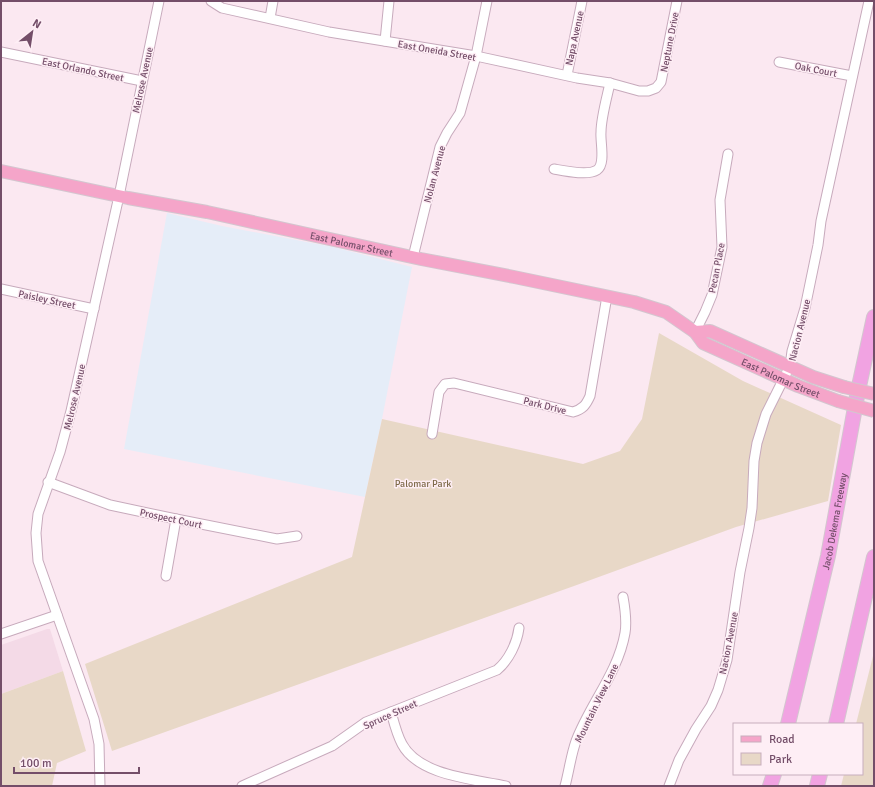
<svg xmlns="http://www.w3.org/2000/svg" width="875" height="787" font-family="Signika,sans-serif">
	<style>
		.residential { fill: #f4dae7 }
		.education { fill: #e5edf8 }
		.green { fill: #e8d8c7 }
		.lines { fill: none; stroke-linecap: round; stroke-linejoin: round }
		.minor-casing { stroke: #c7aabc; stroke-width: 11 }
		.major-casing { stroke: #d3c6cf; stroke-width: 14 }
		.highway-casing { stroke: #d3c6cf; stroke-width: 16 }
		.minor { stroke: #fff; stroke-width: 9 }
		.major { stroke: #f5a5c9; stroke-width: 12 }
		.highway { stroke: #f1a3e2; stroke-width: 14 }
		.major-bridge-casing { stroke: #d3c6cf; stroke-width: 14; stroke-linecap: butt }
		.major-bridge { stroke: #f5a5c9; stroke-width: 12 }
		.labels { text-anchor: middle; stroke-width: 3; stroke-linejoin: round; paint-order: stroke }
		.street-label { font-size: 10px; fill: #744e69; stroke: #feeef5 }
		.park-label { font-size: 10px; fill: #7e6a49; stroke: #feeef5 }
	</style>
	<rect width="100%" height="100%" fill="#fbe8f1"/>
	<polygon class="residential" points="47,629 50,629 63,671 1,694 1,645"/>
	<polygon class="education" points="167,213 222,226 333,247 412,267 382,419 365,497 124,449"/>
	<g class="green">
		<polygon points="659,333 743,381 841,425 828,501 736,527 574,586 112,751 85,664 352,557 382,419 583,464 620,451 642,419"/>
		<polygon points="874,652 874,786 841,786 844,774 862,774 862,724 856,724"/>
		<polygon points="63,671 86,751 57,763 52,786 1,786 1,694"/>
	</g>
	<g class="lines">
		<g class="minor-casing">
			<g id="minor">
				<polyline points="211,1 222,8 329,32 476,56 577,78 610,83 639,91 648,91 656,88 661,82 677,1"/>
				<polyline points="270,18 273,1"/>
				<polyline points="385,41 389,1"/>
				<polyline points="1,52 142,81"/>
				<polyline points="779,62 852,76"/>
				<polyline points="567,75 582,1"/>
				<path d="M554 169C565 171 588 176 597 170 606 164 600 142 601 132 601 118 607 97 610 83"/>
				<polyline points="413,257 440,147 447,133 460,113 476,56 487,1"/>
				<polyline points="1,289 94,309"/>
				<polyline points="695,332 705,312 712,295 722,247 720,200 728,154"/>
				<path d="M432 434 439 392 445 384 454 383 573 412C583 409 586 405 590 396L607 296"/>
				<polyline points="48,482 110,505 176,519 277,539 297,536"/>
				<polyline points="166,576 176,519"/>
				<polyline points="1,634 57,615"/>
				<path d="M391 712C394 723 397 735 402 744 419 776 474 779 506 786"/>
				<polyline points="100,786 99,744 94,719 38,561 36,533 38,514 60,452 71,411 119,196 159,1"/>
				<path d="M242 786 332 746 366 722 497 670C509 660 517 643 519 628"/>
				<path d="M565 786C569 771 571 755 576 741 590 704 618 673 625 633 627 621 625 608 623 597"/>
				<polyline points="669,786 679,760 696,729 711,706 718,690 727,660 740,572 749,528 752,508 754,461 757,443 766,414 790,366 792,351 805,308 818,245 821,221 869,1"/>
			</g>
		</g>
		<g class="major-casing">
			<g id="major">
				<path id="s1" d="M1 171 128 198 207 212 421 259 514 277 634 302 666 312 695 332 703 343 798 386 838 401"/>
				<polyline points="695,332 710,331 813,377 844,387"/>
			</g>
		</g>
		<g class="highway-casing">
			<g id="highway">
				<path id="s2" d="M788 724 828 556 858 391 874 317"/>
				<polyline points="836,724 874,557"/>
				<polyline points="770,786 774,774"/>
				<polyline points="817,786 820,774"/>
			</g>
		</g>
		<use href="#minor" class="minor"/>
		<use href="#major" class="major"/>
		<use href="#highway" class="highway"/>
		<g class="major-bridge-casing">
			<g id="major-bridge">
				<polyline points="844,387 874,394"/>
				<polyline points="838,401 874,411"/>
			</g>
		</g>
		<use href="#major-bridge" class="major-bridge"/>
	</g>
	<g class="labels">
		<g class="street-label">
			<text transform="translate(574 38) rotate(-78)" y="4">Napa Avenue</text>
			<text transform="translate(669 42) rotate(-79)" y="4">Neptune Drive</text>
			<text transform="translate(437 50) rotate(10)" y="4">East Oneida Street</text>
			<text transform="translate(83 69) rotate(12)" y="4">East Orlando Street</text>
			<text transform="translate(816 69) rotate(11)" y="4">Oak Court</text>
			<text transform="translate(142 80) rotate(-78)" y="4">Melrose Avenue</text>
			<text transform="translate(434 174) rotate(-75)" y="4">Nolan Avenue</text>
			<text dy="4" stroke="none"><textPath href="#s1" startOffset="358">East Palomar Street</textPath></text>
			<text transform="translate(716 268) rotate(-79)" y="4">Pecan Place</text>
			<text transform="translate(47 299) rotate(12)" y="4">Paisley Street</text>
			<text transform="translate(799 330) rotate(-76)" y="4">Nacion Avenue</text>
			<text dy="4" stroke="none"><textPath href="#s1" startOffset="814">East Palomar Street</textPath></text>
			<text transform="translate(74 397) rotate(-77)" y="4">Melrose Avenue</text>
			<text transform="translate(545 405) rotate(14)" y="4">Park Drive</text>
			<text transform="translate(171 518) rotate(12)" y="4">Prospect Court</text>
			<text dy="4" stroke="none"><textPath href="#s2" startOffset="208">Jacob Dekema Freeway</textPath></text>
			<text transform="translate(728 643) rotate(-79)" y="4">Nacion Avenue</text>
			<text transform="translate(596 703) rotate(-64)" y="4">Mountain View Lane</text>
			<text transform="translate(390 714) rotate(-24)" y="4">Spruce Street</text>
		</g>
		<g class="park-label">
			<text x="423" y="487">Palomar Park</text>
		</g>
	</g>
	<rect width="875" height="787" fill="none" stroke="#744e69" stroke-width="4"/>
	<rect x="733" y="723" width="130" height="52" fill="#feeef5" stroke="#c7aebd"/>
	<rect x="741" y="736" width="20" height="6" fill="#f5a5c9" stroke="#c7aebd"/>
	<text x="769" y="743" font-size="12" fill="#744e69">Road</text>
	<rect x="741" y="753" width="20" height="12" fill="#e8d8c7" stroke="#c7aebd"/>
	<text x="769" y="763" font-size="12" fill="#744e69">Park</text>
	<g transform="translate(32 32) rotate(30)" stroke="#feeef5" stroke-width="3" paint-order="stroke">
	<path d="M0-3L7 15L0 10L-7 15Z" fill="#744e69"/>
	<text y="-6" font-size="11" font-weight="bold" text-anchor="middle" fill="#744e69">N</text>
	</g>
	<path d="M14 767v6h125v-6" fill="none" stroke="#744e69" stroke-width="2"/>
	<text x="20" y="767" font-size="12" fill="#744e69" stroke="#feeef5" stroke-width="3" paint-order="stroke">100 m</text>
</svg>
